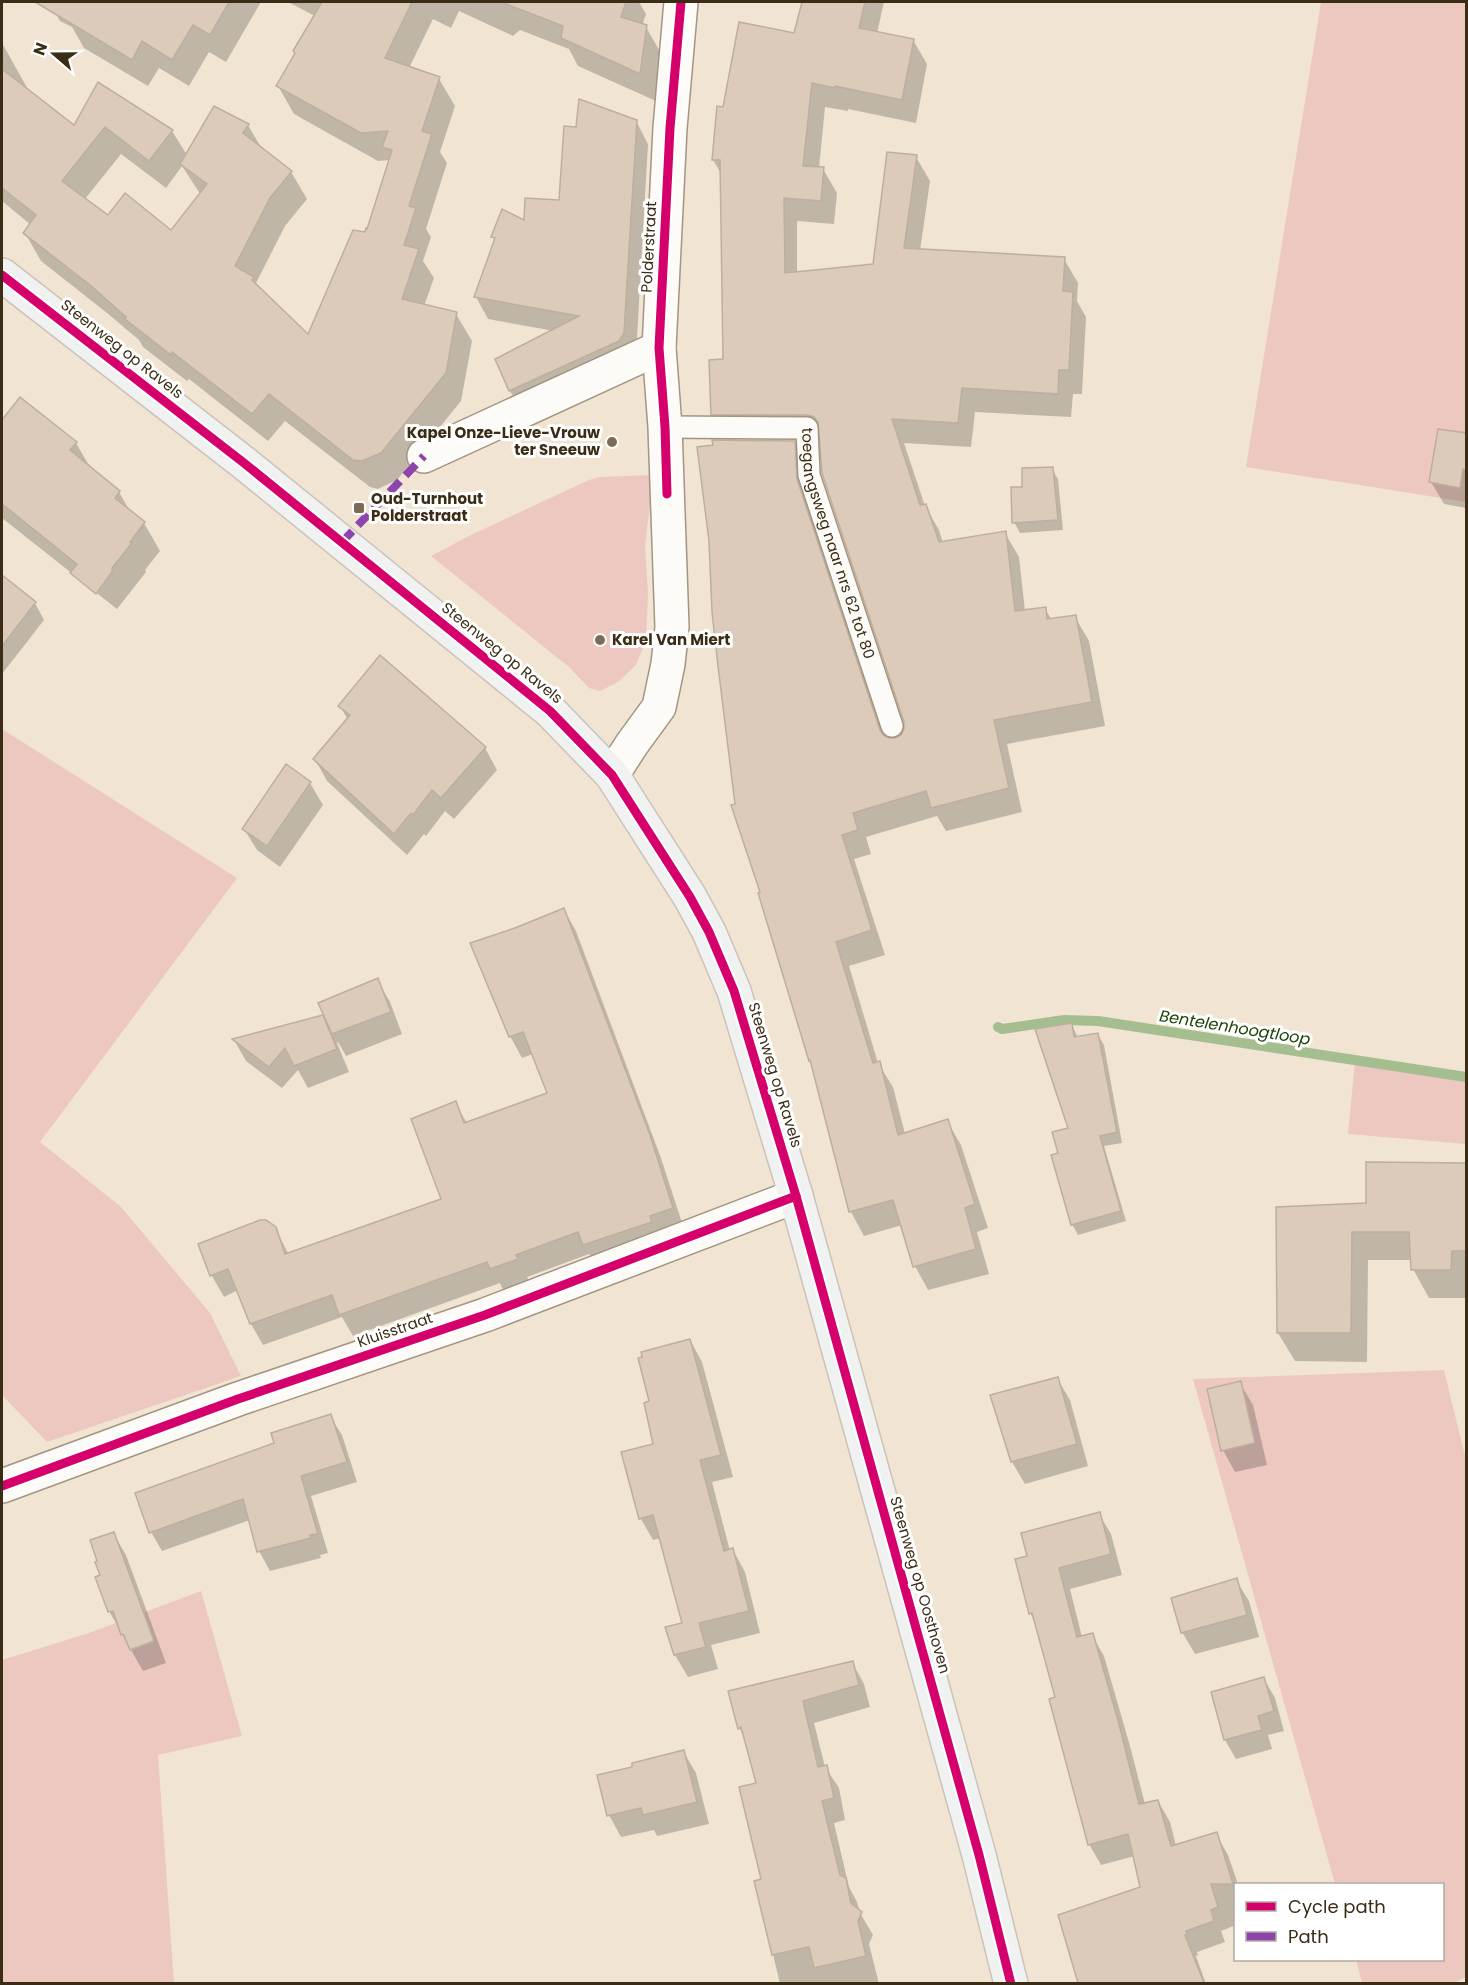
<svg xmlns="http://www.w3.org/2000/svg" width="1468" height="1985" font-family="Poppins,sans-serif">
	<style>
		.green { fill: #ecc8c1 }
		.shadow { fill: #0003; fill-rule: evenodd }
		.lines { fill: none; stroke-linecap: round; stroke-linejoin: round }
		.stream { stroke: #a5be90; stroke-width: 10 }
		.building { fill: #dccbbb; stroke: #beae9e; stroke-width: 1.5 }
		.service-casing { stroke: #a29683; stroke-width: 24 }
		.minor-casing { stroke: #a29683; stroke-width: 36 }
		.primary-casing { stroke: #cbc3b8; stroke-width: 36 }
		.service { stroke: #fdfbf8; stroke-width: 21 }
		.minor { stroke: #fdfbf8; stroke-width: 33 }
		.primary { stroke: #f0f1f1; stroke-width: 33 }
		.quiet { stroke: #8e44ad; stroke-width: 8; stroke-dasharray: 15 8; stroke-linecap: butt }
		.cycleway-casing { stroke: #fff; stroke-width: 13 }
		.cycleway { stroke: #d6006c; stroke-width: 9 }
		.poi-dot { fill: #7b6c57; stroke: #fff; stroke-width: 2 }
		.labels { text-anchor: middle; stroke-width: 6; stroke-linejoin: round; paint-order: stroke }
		.street-label { font-size: 15px; fill: #3b2c15; stroke: #fff }
		.poi-label { font-size: 15px; font-weight: bold; fill: #3b2c15; stroke: #fff; text-anchor: start }
		.water-label { font-size: 16px; font-style: italic; fill: #1d4407; stroke: #fff }
	</style>
	<rect width="100%" height="100%" fill="#f1e4d2"/>
	<g class="green">
		<polygon points="1321,2 1466,2 1466,502 1246,467"/>
		<polygon points="650,475 652,488 645,545 648,594 646,640 636,665 618,682 600,691 589,688 569,667 431,556 473,534 589,480 600,477"/>
		<polygon points="2,729 237,878 40,1142 121,1207 210,1313 241,1376 47,1442 2,1395"/>
		<polygon points="1355,1061 1466,1075 1466,1144 1348,1134"/>
		<polygon points="1444,1370 1466,1460 1466,1977 1453,1983 1362,1983 1356,1960 1442,1960 1442,1884 1335,1884 1193,1379"/>
		<polygon points="201,1591 242,1736 158,1755 174,1983 2,1984 2,1660 89,1633"/>
	</g>
	<g class="shadow">
		<polygon points="49,2 261,2 226,62 209,52 189,86 159,68 148,86 84,48 72,27 60,21"/>
		<path d="M288 2H639L646 14 642 26 646 27 662 55 656 101 578 66 569 49 520 30 513 36 459 11 451 28 433 19 409 68 439 79 455 106 440 152 447 163 426 229 431 237 423 261 434 278 424 306 456 314 472 341 461 401 397 480 378 489 370 487 285 421 268 441 189 379 187 381 143 347 139 340 107 313 41 261 25 233 31 225 2 201V43L30 93 74 127 98 84 172 131 187 155 248 125 262 149 291 172 307 199 285 226 256 283 259 289 309 337 366 234 391 160 378 161 294 114 278 86 315 16ZM121 154 166 188 182 166 201 195 171 232 108 217 85 199Z"/>
		<polygon points="803,2 884,2 877,33 913,40 927,64 916,123 848,109 848,111 825,107 819,168 823,169 837,193 834,224 797,221 797,273 875,265 916,157 930,181 920,251 1064,259 1078,283 1077,301 1086,317 1082,394 1073,394 1071,417 975,412 971,447 904,443 925,506 939,530 943,543 1005,533 1019,557 1025,611 1045,609 1052,620 1075,617 1089,641 1105,726 1007,744 1022,812 946,831 937,816 866,837 871,854 854,859 885,955 849,966 878,1063 893,1087 905,1134 947,1121 961,1145 988,1228 977,1232 989,1274 928,1290 915,1266 902,1225 864,1236 851,1212 813,1065 759,894 762,893 737,805 794,442 808,466 810,505 888,740 897,739 902,736 906,730 906,722 821,439 727,438 713,414 725,361 722,175 713,160 724,108 795,35"/>
		<polygon points="636,121 648,144 636,356 523,412 510,391 497,360 554,331 488,319 476,297 496,241 493,237 525,223 560,201 578,128"/>
		<polygon points="20,399 76,443 91,469 119,492 131,513 144,523 160,551 145,570 146,572 117,609 2,518 2,423"/>
		<polygon points="1466,435 1466,508 1444,504 1431,482"/>
		<polygon points="1052,469 1058,479 1063,530 1020,533 1014,522 1024,488"/>
		<polygon points="2,577 35,603 44,620 2,674"/>
		<polygon points="380,658 485,748 497,770 454,819 445,811 426,836 424,834 407,855 327,781 315,759 348,720 340,706"/>
		<polygon points="310,783 323,805 280,867 257,850 244,829"/>
		<polygon points="564,910 576,931 661,1158 684,1229 596,1265 589,1254 527,1277 529,1281 503,1290 500,1283 353,1336 342,1317 263,1345 251,1324 238,1290 224,1297 212,1276 200,1245 275,1228 289,1255 443,1200 455,1103 467,1123 549,1094 533,1054 522,1058 510,1036"/>
		<polygon points="377,980 390,1002 402,1034 346,1056 338,1042 337,1043 349,1072 308,1088 298,1070 282,1088 246,1061 234,1040 327,1025"/>
		<polygon points="1072,1025 1078,1038 1098,1035 1104,1045 1122,1143 1104,1146 1126,1221 1078,1235 1072,1224 1059,1154 1070,1129"/>
		<polygon points="1466,1165 1466,1298 1429,1298 1413,1269 1412,1260 1368,1260 1367,1362 1295,1361 1278,1333 1368,1205"/>
		<polygon points="690,1340 702,1362 733,1477 712,1482 730,1551 733,1550 745,1572 760,1633 711,1645 718,1669 688,1677 675,1655 667,1628 684,1624 661,1538 653,1540 641,1519 623,1453 654,1445 650,1402"/>
		<polygon points="1057,1378 1070,1400 1088,1466 1025,1484 1012,1462 1007,1443"/>
		<polygon points="1240,1383 1253,1405 1267,1465 1235,1472 1223,1450"/>
		<polygon points="330,1416 342,1435 357,1482 311,1496 328,1553 320,1555 321,1558 270,1571 259,1551 250,1520 162,1551 151,1532 276,1444"/>
		<polygon points="1099,1514 1111,1534 1122,1575 1070,1589 1082,1637 1092,1635 1104,1656 1130,1746 1145,1804 1158,1801 1170,1822 1176,1846 1216,1834 1228,1855 1238,1884 1236,1884 1236,1925 1221,1931 1225,1942 1197,1952 1198,1955 1196,1956 1206,1984 1080,1984 1059,1916 1142,1888 1135,1856 1101,1865 1089,1844 1056,1698 1036,1624 1030,1613 1029,1557"/>
		<polygon points="113,1533 126,1555 166,1663 143,1671 109,1611 102,1576"/>
		<polygon points="1236,1580 1249,1601 1259,1637 1195,1654 1182,1632"/>
		<polygon points="852,1662 864,1684 870,1707 814,1723 825,1767 839,1788 845,1820 834,1823 849,1887 857,1902 860,1913 873,1935 869,1944 879,1984 780,1984 756,1882 763,1880 758,1784 746,1740 739,1728"/>
		<polygon points="1264,1679 1275,1698 1284,1731 1268,1735 1272,1749 1236,1759 1225,1740"/>
		<polygon points="683,1751 696,1773 709,1824 657,1836 654,1830 621,1837 609,1815 634,1768"/>
	</g>
	<g class="lines">
		<polyline class="stream" points="998,1027 1002,1029 1064,1020 1098,1021 1466,1077"/>
	</g>
	<g class="building">
		<polygon points="35,2 229,2 210,35 193,25 172,60 142,41 132,60"/>
		<polygon points="322,2 412,2 385,58 440,77 422,131 432,134 409,206 416,208 404,245 419,249 402,299 457,312 446,373 381,453 362,461 353,460 269,394 252,414 172,352 171,355 125,319 126,317 90,285 23,233 36,215 2,188 2,69 74,125 98,82 173,130 149,161 105,127 62,181 108,215 125,193 171,230 207,184 180,164 214,106 249,124 243,133 292,171 270,198 235,266 254,277 252,280 308,334 353,230 365,232 366,228 367,229 392,150 382,147 388,131 361,133 276,86 295,53 293,51"/>
		<polygon points="507,2 626,2 621,17 647,25 640,74 561,38 563,26 506,4"/>
		<polygon points="802,2 865,2 859,28 914,39 902,100 835,86 834,88 812,83 803,166 824,167 821,201 784,198 785,273 873,264 887,152 917,155 904,248 1065,257 1063,291 1073,292 1069,370 1059,370 1058,394 962,388 958,423 892,419 920,505 926,504 939,542 1006,531 1015,611 1046,607 1047,619 1076,615 1092,702 994,720 1009,788 931,808 926,791 853,813 858,830 842,835 872,930 836,942 873,1063 880,1061 898,1135 948,1119 975,1204 965,1208 976,1249 913,1267 893,1200 849,1212 810,1060 809,1061 758,893 760,892 731,805 735,804 718,666 712,612 709,541 697,447 713,445 712,440 795,441 797,479 880,730 883,735 889,738 895,738 901,735 904,729 904,722 822,473 818,422 814,417 807,415 711,415 709,360 723,359 720,160 712,160 717,106 723,107 739,22 794,33"/>
		<polygon points="579,99 637,120 624,333 619,341 509,391 495,359 579,316 474,297 495,238 491,237 502,209 524,220 525,198 559,200 564,126 576,127"/>
		<polygon points="20,397 77,442 70,450 120,491 115,498 145,522 130,542 132,543 112,568 112,572 96,594 70,573 77,564 2,504 2,420"/>
		<polygon points="1438,429 1467,433 1467,470 1463,469 1460,488 1429,482"/>
		<polygon points="1053,467 1058,520 1012,523 1011,487 1022,487 1022,468"/>
		<polygon points="2,575 36,602 2,646"/>
		<polygon points="380,655 486,747 441,798 432,790 413,815 411,813 394,834 313,759 350,715 338,706"/>
		<polygon points="286,764 311,782 267,846 242,829"/>
		<polygon points="564,908 650,1135 673,1208 650,1216 652,1222 583,1245 578,1232 516,1255 518,1259 490,1269 487,1262 339,1315 332,1295 250,1324 228,1269 210,1276 198,1244 260,1220 266,1220 276,1227 285,1254 441,1199 411,1119 456,1101 464,1123 547,1093 523,1032 509,1037 470,943 515,928"/>
		<polygon points="378,978 391,1012 332,1034 318,1003"/>
		<polygon points="323,1015 337,1049 294,1066 285,1048 269,1067 232,1039"/>
		<polygon points="1072,1023 1074,1037 1098,1033 1117,1132 1100,1136 1121,1211 1071,1225 1051,1155 1058,1153 1052,1132 1068,1128 1035,1029"/>
		<polygon points="1366,1162 1467,1163 1467,1251 1452,1251 1451,1270 1411,1270 1409,1232 1352,1232 1351,1333 1277,1333 1276,1207 1366,1203"/>
		<polygon points="690,1339 721,1455 700,1460 724,1551 733,1548 749,1611 699,1623 706,1647 674,1655 665,1627 682,1623 653,1515 639,1519 621,1452 653,1444 644,1403 649,1401 638,1358 642,1357 641,1352"/>
		<polygon points="1058,1377 1077,1444 1011,1462 990,1395"/>
		<polygon points="1241,1381 1255,1443 1221,1451 1207,1389"/>
		<polygon points="331,1414 347,1462 301,1476 318,1534 310,1535 311,1538 257,1552 243,1499 149,1533 135,1493 274,1443 271,1433"/>
		<polygon points="1100,1512 1111,1554 1059,1568 1077,1637 1093,1633 1119,1724 1139,1804 1158,1800 1171,1846 1217,1832 1233,1884 1211,1884 1218,1907 1211,1910 1214,1921 1186,1931 1187,1934 1185,1935 1204,1983 1078,1983 1058,1915 1140,1887 1128,1834 1088,1845 1049,1699 1055,1697 1032,1613 1029,1614 1015,1559 1027,1556 1021,1533"/>
		<polygon points="114,1532 154,1641 130,1650 123,1634 121,1635 113,1611 108,1612 95,1577 100,1575 95,1562 97,1561 90,1540"/>
		<polygon points="1237,1578 1247,1615 1181,1633 1171,1598"/>
		<polygon points="853,1661 859,1685 803,1701 818,1767 827,1765 834,1798 822,1801 840,1875 846,1878 851,1903 862,1912 858,1921 866,1956 814,1968 809,1947 772,1955 754,1881 761,1879 739,1787 756,1783 741,1727 738,1729 728,1691"/>
		<polygon points="1264,1677 1274,1711 1258,1716 1262,1730 1224,1740 1211,1692"/>
		<polygon points="684,1750 697,1802 643,1815 641,1808 607,1816 597,1775 632,1767 632,1763"/>
	</g>
	<g class="lines">
		<g class="service-casing">
			<g id="service">
				<path id="s1" d="M665 427 807 428 809 475 892 726"/>
			</g>
		</g>
		<g class="minor-casing">
			<g id="minor">
				<polyline points="424,456 659,348"/>
				<polyline points="612,775 632,744 659,707 668,664 672,627 665,427 659,348 670,128 681,2"/>
				<polyline points="2,1486 238,1399 485,1315 796,1196"/>
			</g>
		</g>
		<g class="primary-casing">
			<polyline id="primary" points="2,275 244,463 550,711 612,775 690,897 709,932 734,991 796,1196 979,1855 1011,1984"/>
		</g>
		<use href="#service" class="service"/>
		<use href="#minor" class="minor"/>
		<use href="#primary" class="primary"/>
		<polyline class="quiet" points="342,542 424,456"/>
		<g class="cycleway-casing">
			<g id="cycleway">
				<polyline points="2,275 244,463 550,711 612,775 690,897 709,932 734,991 796,1196 979,1855 1011,1984"/>
				<polyline points="667,494 665,427 659,348 670,128 681,2"/>
				<polyline points="2,1486 238,1399 485,1315 796,1196"/>
			</g>
		</g>
		<use href="#cycleway" class="cycleway"/>
	</g>
	<g class="poi-dot">
		<circle cx="612" cy="442" r="6"/>
		<rect x="353" y="502" width="12" height="12" rx="3"/>
		<circle cx="600" cy="640" r="6"/>
	</g>
	<g class="labels">
		<g class="street-label">
			<text transform="translate(649 247) rotate(-87)" y="5">Polderstraat</text>
			<text transform="translate(122 349) rotate(38)" y="5">Steenweg op Ravels</text>
			<text dy="5" stroke="none"><textPath href="#s1" startOffset="262">toegangsweg naar nrs 62 tot 80</textPath></text>
			<text transform="translate(502 653) rotate(39)" y="5">Steenweg op Ravels</text>
			<text transform="translate(775 1075) rotate(73)" y="5">Steenweg op Ravels</text>
			<text transform="translate(395 1330) rotate(-19)" y="5">Kluisstraat</text>
			<text transform="translate(920 1585) rotate(74)" y="5">Steenweg op Oosthoven</text>
		</g>
		<g class="poi-label">
			<text x="600" y="438" text-anchor="end">Kapel Onze-Lieve-Vrouw<tspan x="600" dy="17">ter Sneeuw</tspan></text>
			<text x="371" y="504">Oud-Turnhout<tspan x="371" dy="17">Polderstraat</tspan></text>
			<text x="612" y="645">Karel Van Miert</text>
		</g>
		<g class="water-label">
			<text transform="translate(1235 1027) rotate(9)" y="6">Bentelenhoogtloop</text>
		</g>
	</g>
	<rect width="1468" height="1985" fill="none" stroke="#3b2c15" stroke-width="6"/>
	<rect x="1234" y="1883" width="210" height="78" fill="#ffffff" stroke="#b1aba1" stroke-width="1.5"/>
	<rect x="1246" y="1902" width="30" height="9" fill="#d6006c" stroke="#b1aba1" stroke-width="1.5"/>
	<text x="1288" y="1913" font-size="18" fill="#3b2c15">Cycle path</text>
	<rect x="1246" y="1932" width="30" height="9" fill="#8e44ad" stroke="#b1aba1" stroke-width="1.5"/>
	<text x="1288" y="1943" font-size="18" fill="#3b2c15">Path</text>
	<g transform="translate(54 54) rotate(290)" stroke="#ffffff" stroke-width="4.5" paint-order="stroke">
	<path d="M0-4.5L10 22L0 15L-10 22Z" fill="#3b2c15"/>
	<text y="-9" font-size="16" font-weight="bold" text-anchor="middle" fill="#3b2c15">N</text>
	</g>
</svg>
